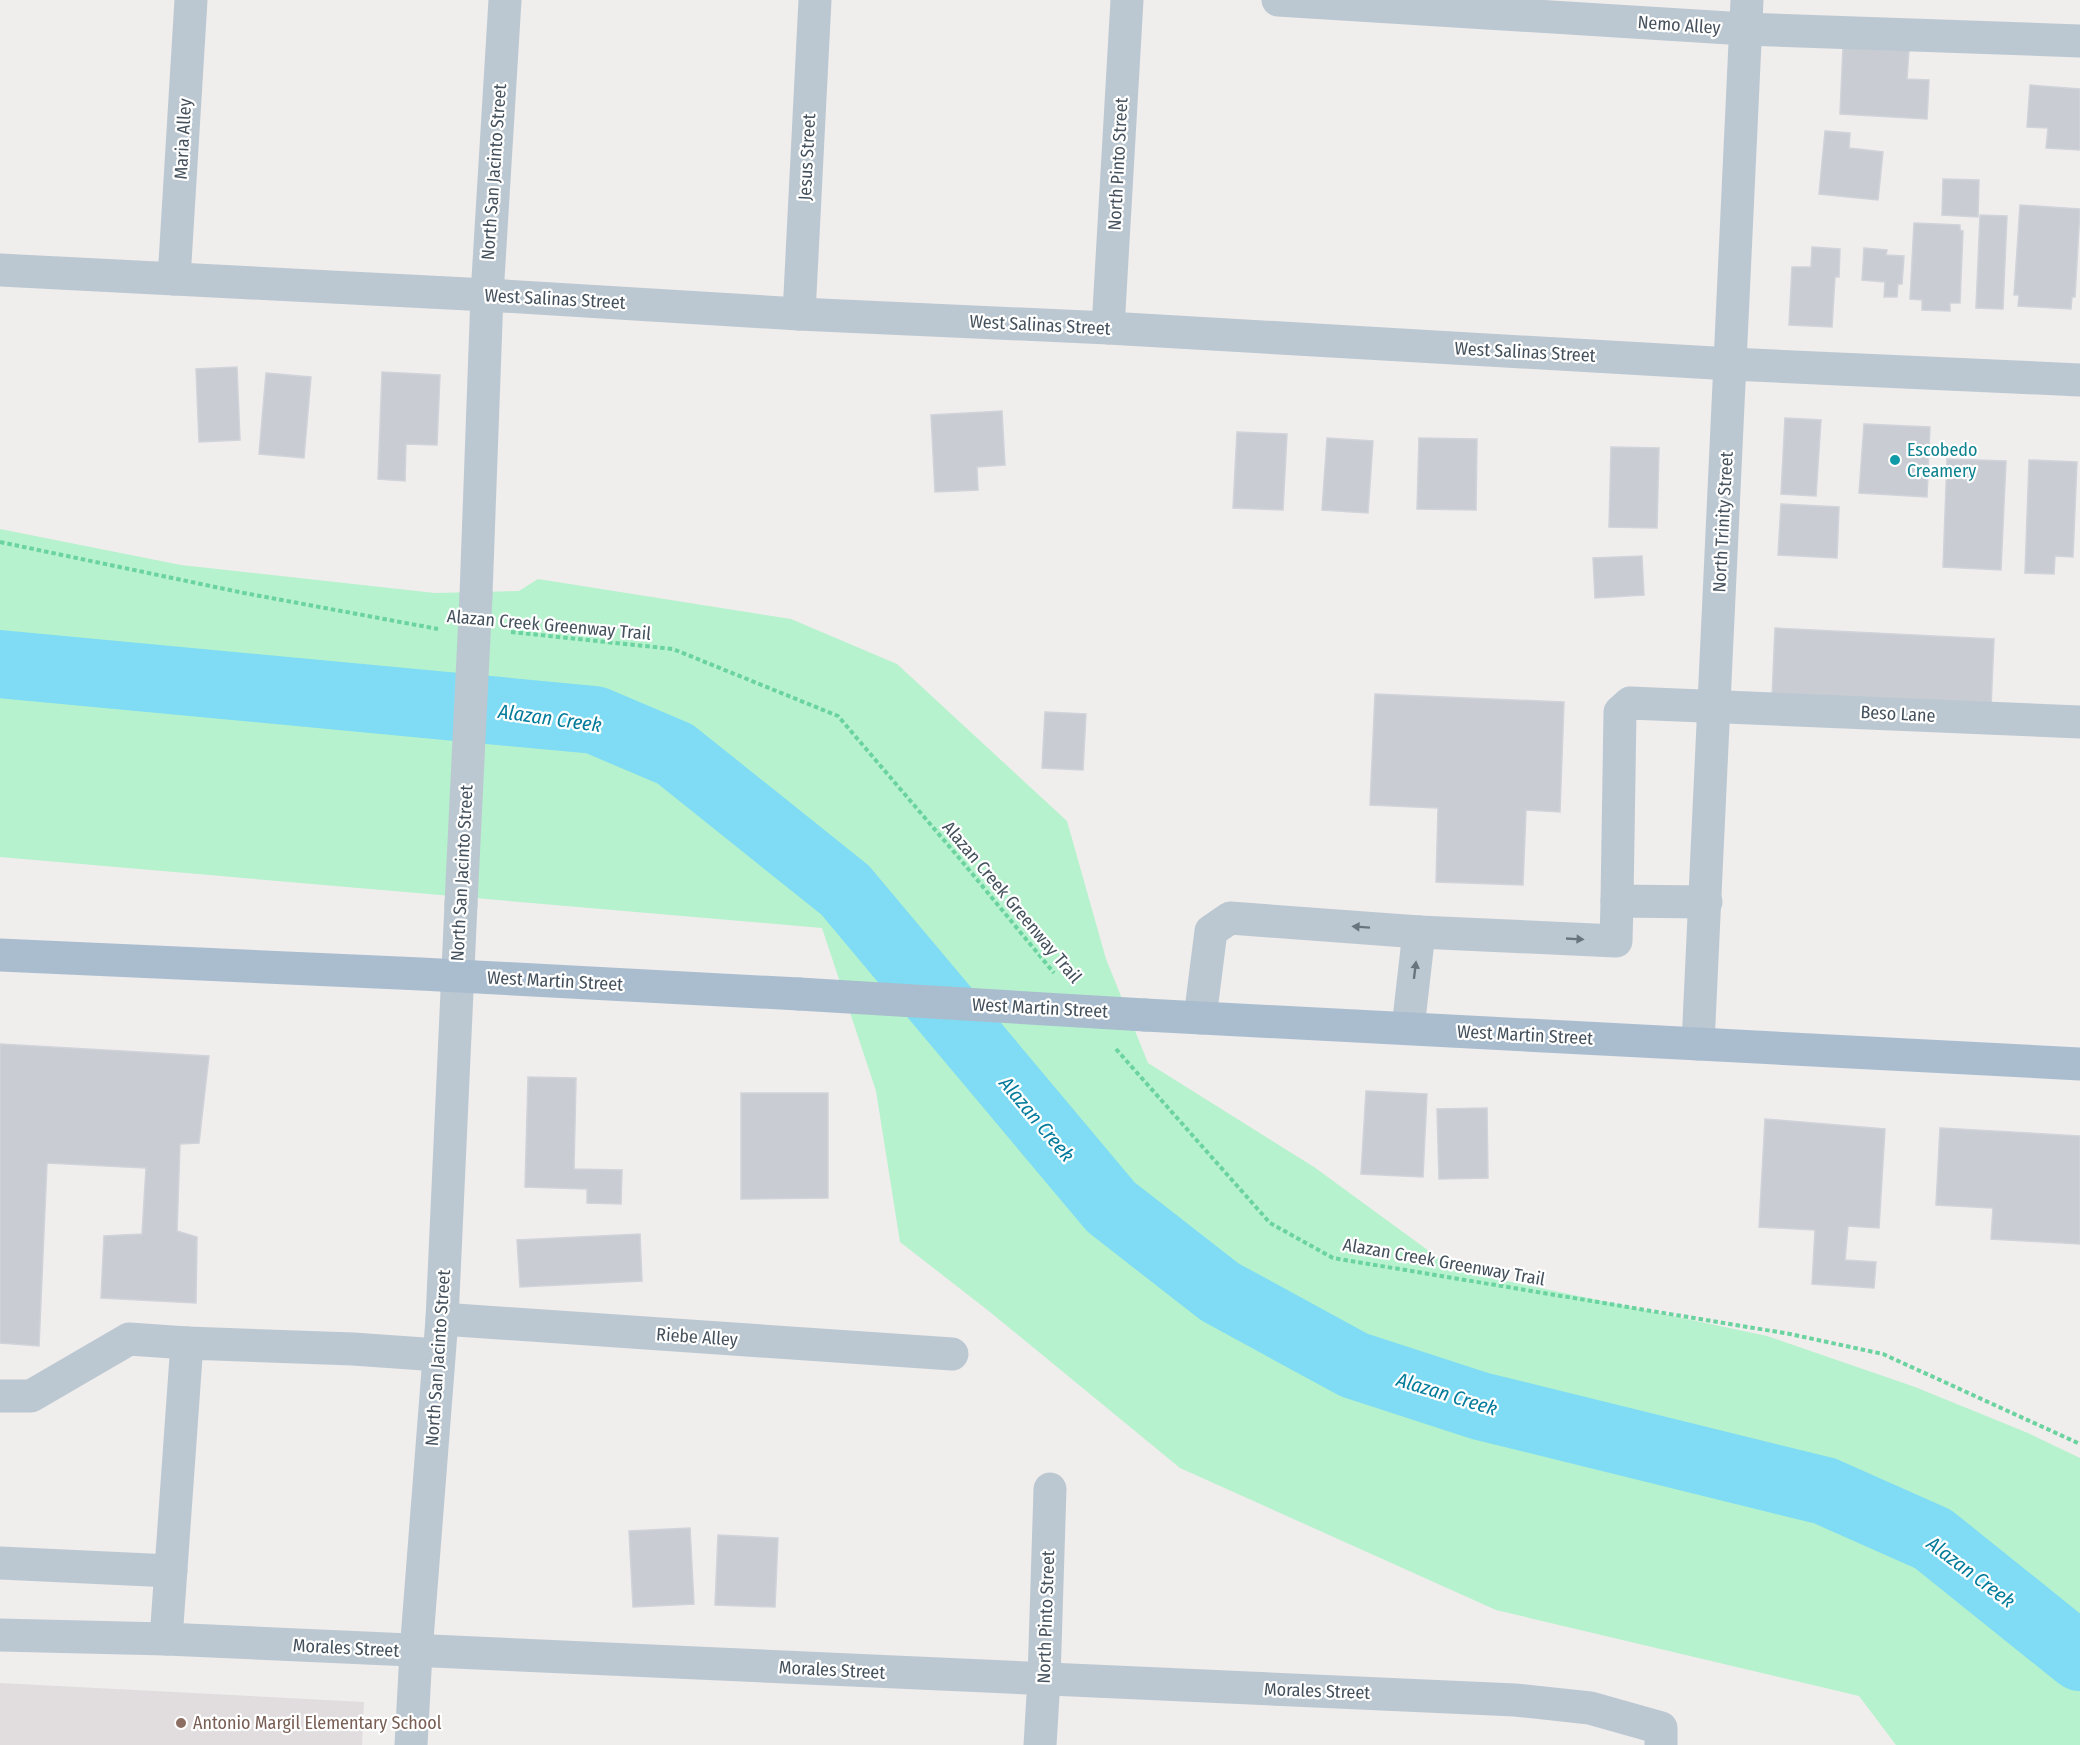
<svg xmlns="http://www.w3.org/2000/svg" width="2080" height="1745" font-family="'Fira Sans Condensed',sans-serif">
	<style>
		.education { fill: #e1dddf }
		.green { fill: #b6f2cd }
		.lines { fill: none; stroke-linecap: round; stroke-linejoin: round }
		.river { stroke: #7fdcf4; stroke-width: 68 }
		.building { fill: #c9ccd2; stroke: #d0d3d9; stroke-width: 1.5 }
		.path { stroke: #6bd39f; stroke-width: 4; stroke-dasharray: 4.5 3; stroke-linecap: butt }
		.minor { stroke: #bcc8d1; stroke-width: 33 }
		.major { stroke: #aabdcf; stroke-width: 33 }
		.minor-bridge { stroke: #bcc8d1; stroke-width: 33 }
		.major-bridge { stroke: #aabdcf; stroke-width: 33 }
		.oneway { fill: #68757f }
		.culture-dot { fill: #0f9aa8; stroke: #fff; stroke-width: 2 }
		.education-dot { fill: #8d6e63; stroke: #fff; stroke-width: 2 }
		.labels { text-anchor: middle; stroke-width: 4.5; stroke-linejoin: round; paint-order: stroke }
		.street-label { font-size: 18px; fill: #44515c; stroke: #fff }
		.culture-label { font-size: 18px; fill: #0d838f; stroke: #fff; text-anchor: start }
		.education-label { font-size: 18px; fill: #785e54; stroke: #fff; text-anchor: start }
		.water-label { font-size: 20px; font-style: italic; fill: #037b9b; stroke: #fff }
	</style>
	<rect width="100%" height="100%" fill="#f0eded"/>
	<polygon class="education" points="0,1683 364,1702 362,1745 0,1745"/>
	<polygon class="green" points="0,529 181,565 435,593 519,591 538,579 791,619 897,664 1067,821 1106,959 1148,1063 1314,1167 1455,1270 1767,1336 1915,1387 2028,1433 2080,1458 2080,1745 1896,1745 1859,1696 1496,1610 1180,1468 990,1312 900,1242 876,1091 822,928 0,857"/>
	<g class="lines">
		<polyline class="river" points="0,664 595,720 675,754 845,890 1111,1207 1220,1292 1354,1365 1480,1406 1825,1491 1933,1539 2080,1657"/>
	</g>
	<g class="building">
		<polygon points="1843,47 1909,50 1907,79 1929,80 1927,119 1840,114"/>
		<polygon points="2030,85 2080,89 2080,150 2046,148 2048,128 2027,127"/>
		<polygon points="1825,131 1850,133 1849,148 1883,152 1878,200 1819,194"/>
		<polygon points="1943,179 1979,180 1978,217 1942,215"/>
		<polygon points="2020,205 2080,209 2075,297 2072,297 2071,309 2018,306 2019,295 2014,295"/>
		<polygon points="1980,215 2007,216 2003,309 1976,308"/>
		<polygon points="1914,223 1960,225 1960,230 1963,231 1960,303 1950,303 1950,311 1922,310 1922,300 1910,299"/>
		<polygon points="1812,247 1840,249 1839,277 1835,277 1832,327 1789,325 1792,267 1811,267"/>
		<polygon points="1864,248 1887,250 1886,255 1904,256 1902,284 1898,284 1897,297 1884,297 1885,282 1862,280"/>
		<polygon points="237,367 240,440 199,442 196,369"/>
		<polygon points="382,372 440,375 437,445 406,444 405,481 378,479"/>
		<polygon points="266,373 311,377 304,458 259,454"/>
		<polygon points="1002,411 1005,465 977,467 978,490 935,492 931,415"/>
		<polygon points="1785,418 1821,420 1816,496 1781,494"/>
		<polygon points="1864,424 1930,427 1927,497 1859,493"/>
		<polygon points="1237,432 1287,434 1283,510 1233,508"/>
		<polygon points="1327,438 1373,441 1368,513 1322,510"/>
		<polygon points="1419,438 1477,439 1476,510 1417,509"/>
		<polygon points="1611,447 1659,448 1657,528 1609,527"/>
		<polygon points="1947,459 2006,461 2001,570 1943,567"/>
		<polygon points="2029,460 2077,462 2073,557 2055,556 2054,574 2025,573"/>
		<polygon points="1781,504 1839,507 1837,558 1778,555"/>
		<polygon points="1642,556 1644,595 1595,598 1593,558"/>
		<polygon points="1775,628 1994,639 1991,708 1772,697"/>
		<polygon points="1375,694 1564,702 1560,812 1526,810 1523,885 1436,882 1438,808 1370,805"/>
		<polygon points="1045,712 1086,714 1083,770 1042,768"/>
		<polygon points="0,1044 209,1056 199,1143 180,1144 177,1231 197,1237 196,1303 101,1298 104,1236 142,1234 146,1168 47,1163 39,1346 0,1343"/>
		<polygon points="528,1077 576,1078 574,1169 622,1170 621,1204 587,1203 587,1189 525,1187"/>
		<polygon points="1366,1091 1427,1094 1423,1177 1361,1174"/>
		<polygon points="741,1093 828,1093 828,1198 741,1199"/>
		<polygon points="1487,1108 1488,1178 1439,1179 1437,1109"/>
		<polygon points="1765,1119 1885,1129 1879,1228 1848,1226 1845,1260 1876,1262 1874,1288 1812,1284 1815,1230 1759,1227"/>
		<polygon points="1940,1128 2080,1136 2080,1244 1991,1239 1993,1208 1936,1205"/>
		<polygon points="640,1234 642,1281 520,1287 517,1240"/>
		<polygon points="690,1528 694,1604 633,1607 629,1531"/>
		<polygon points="718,1535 778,1538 775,1607 715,1605"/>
	</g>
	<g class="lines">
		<g class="path">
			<polyline points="0,542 244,593 438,629"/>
			<polyline points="511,632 673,649 838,716 960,859 1054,973"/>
			<polyline points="1116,1049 1270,1223 1333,1258 1790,1334 1883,1354 2080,1444"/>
		</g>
		<g class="minor">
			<polyline points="1278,0 1745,29 2080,41"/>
			<polyline points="0,270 487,295 799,314 1108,328 1731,364 2080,380"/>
			<polyline points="174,279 191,0"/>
			<polyline points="799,314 815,0"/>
			<polyline points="1108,328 1127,0"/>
			<polyline points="476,595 487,295 505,0"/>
			<polyline points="1617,901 1620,712 1630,703 2080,722"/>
			<polyline points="1200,1018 1211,931 1230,918 1419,932"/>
			<polyline points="1408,1028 1419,932 1616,941 1617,901 1706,902"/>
			<polyline points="1698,1044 1747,0"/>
			<polyline points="442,1319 952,1354"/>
			<polyline points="0,1396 31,1396 129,1339 187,1343"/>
			<polyline points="0,1563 171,1571"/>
			<polyline points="0,1635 166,1639 1515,1700 1590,1708 1661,1728 1661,1745"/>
			<polyline points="166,1639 187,1343 353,1349 438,1355"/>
			<polyline points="411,1745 416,1652 442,1319 461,904"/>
			<polyline points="1040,1745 1044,1679 1050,1489"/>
		</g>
		<g class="major">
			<polyline points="0,955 421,974 799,994"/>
			<polyline points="1145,1015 2080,1064"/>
		</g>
		<polyline class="minor-bridge" points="461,904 476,595"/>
		<polyline class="major-bridge" points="799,994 1145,1015"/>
	</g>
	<defs><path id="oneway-solid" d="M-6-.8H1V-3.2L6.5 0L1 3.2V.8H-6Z" transform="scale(1.5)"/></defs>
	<g class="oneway">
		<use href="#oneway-solid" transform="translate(1361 927) rotate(-176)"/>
		<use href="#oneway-solid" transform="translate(1575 939) rotate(3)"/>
		<use href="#oneway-solid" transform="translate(1415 970) rotate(-83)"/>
	</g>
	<circle class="culture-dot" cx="1895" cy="460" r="6"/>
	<circle class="education-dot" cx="181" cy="1723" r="6"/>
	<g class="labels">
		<g class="street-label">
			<text transform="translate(1679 25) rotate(4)" y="6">Nemo Alley</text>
			<text transform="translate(183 139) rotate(-87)" y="6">Maria Alley</text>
			<text transform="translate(807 157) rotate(-87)" y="6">Jesus Street</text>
			<text transform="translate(1118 164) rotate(-87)" y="6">North Pinto Street</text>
			<text transform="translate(494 172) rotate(-86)" y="6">North San Jacinto Street</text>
			<text transform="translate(555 299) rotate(3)" y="6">West Salinas Street</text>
			<text transform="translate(1040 325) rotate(3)" y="6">West Salinas Street</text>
			<text transform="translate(1525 352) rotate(3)" y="6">West Salinas Street</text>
			<text transform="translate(1723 522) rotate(-87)" y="6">North Trinity Street</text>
			<text transform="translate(549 625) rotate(5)" y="6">Alazan Creek Greenway Trail</text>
			<text transform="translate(1898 714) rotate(3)" y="6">Beso Lane</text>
			<text transform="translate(462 873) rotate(-87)" y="6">North San Jacinto Street</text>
			<text transform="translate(1012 902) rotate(50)" y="6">Alazan Creek Greenway Trail</text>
			<text transform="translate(555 981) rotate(3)" y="6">West Martin Street</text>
			<text transform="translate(1040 1008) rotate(3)" y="6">West Martin Street</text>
			<text transform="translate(1525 1035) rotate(3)" y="6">West Martin Street</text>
			<text transform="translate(1444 1262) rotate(10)" y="6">Alazan Creek Greenway Trail</text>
			<text transform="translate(697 1337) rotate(4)" y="6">Riebe Alley</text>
			<text transform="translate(438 1358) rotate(-86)" y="6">North San Jacinto Street</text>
			<text transform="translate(1046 1617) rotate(-88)" y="6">North Pinto Street</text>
			<text transform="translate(346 1648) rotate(3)" y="6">Morales Street</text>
			<text transform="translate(832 1670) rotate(3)" y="6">Morales Street</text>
			<text transform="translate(1317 1691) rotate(2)" y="6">Morales Street</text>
		</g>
		<g class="culture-label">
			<text x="1907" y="456">Escobedo<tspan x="1907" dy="21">Creamery</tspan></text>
		</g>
		<g class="education-label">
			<text x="193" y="1729">Antonio Margil Elementary School</text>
		</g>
		<g class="water-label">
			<text transform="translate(550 718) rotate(8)" y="7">Alazan Creek</text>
			<text transform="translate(1037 1119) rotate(50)" y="7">Alazan Creek</text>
			<text transform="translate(1447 1394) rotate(17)" y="7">Alazan Creek</text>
			<text transform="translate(1971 1572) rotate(37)" y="7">Alazan Creek</text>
		</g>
	</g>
</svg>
